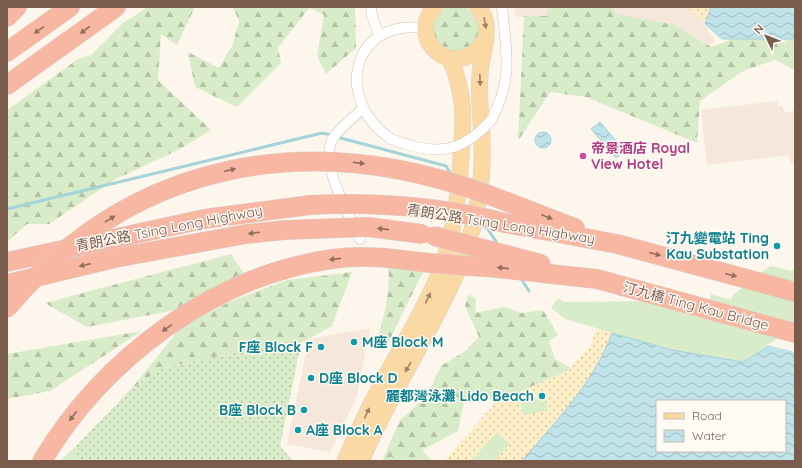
<svg xmlns="http://www.w3.org/2000/svg" width="802" height="468" font-family="Quicksand,'Noto Sans TC',sans-serif">
	<style>
		.residential { fill: #f5e8da }
		.grass { fill: url(#grass-dots) }
		.forest { fill: url(#forest-firs) }
		.sand { fill: url(#sand-dots) }
		.garden { fill: #d8ecc9 }
		.water { fill: url(#water-waves); stroke: #a5d3da; fill-rule: evenodd }
		.pier { fill: #fdf6ec }
		.lines { fill: none; stroke-linecap: round; stroke-linejoin: round }
		.stream { stroke: #a5d3da; stroke-width: 3 }
		.street-casing { stroke: #d1beb0; stroke-width: 11 }
		.primary-casing { stroke: #dad1cd; stroke-width: 17 }
		.highway-casing { stroke: #dad1cd; stroke-width: 20 }
		.street { stroke: #fff; stroke-width: 10 }
		.primary { stroke: #fbd9a5; stroke-width: 16 }
		.highway { stroke: #f7b7a3; stroke-width: 19 }
		.street-bridge-casing { stroke: #d1beb0; stroke-width: 11; stroke-linecap: butt }
		.highway-bridge-casing { stroke: #dad1cd; stroke-width: 20; stroke-linecap: butt }
		.street-bridge { stroke: #fff; stroke-width: 10 }
		.highway-bridge { stroke: #f7b7a3; stroke-width: 19 }
		.oneway { fill: #a18267 }
		.oneway2 { fill: #936e5e }
		.hotel-dot { fill: #d1479c; stroke: #fffaf3; stroke-width: 1.5 }
		.culture-dot { fill: #0f9aa8; stroke: #fffaf3; stroke-width: 1.5 }
		.labels { text-anchor: middle; stroke-width: 3; stroke-linejoin: round; paint-order: stroke }
		.hotel-label { font-size: 14px; font-weight: bold; fill: #b23c85; stroke: #fffaf3; text-anchor: start }
		.street-label { font-size: 14px; fill: #7a5c4d; stroke: #fffaf3 }
		.culture-label { font-size: 14px; font-weight: bold; fill: #0d838f; stroke: #fffaf3; text-anchor: end }
	</style>
	<defs>
		<pattern id="grass-dots" width="8" height="8" patternUnits="userSpaceOnUse"><rect width="8" height="8" fill="#d8ecc9"/><path d="M2 2h.1M6 6h.1" fill="none" stroke="#b4c2a5" stroke-width="1.8" stroke-linecap="round"/></pattern>
		<pattern id="forest-firs" width="22" height="20" patternUnits="userSpaceOnUse"><rect width="22" height="20" fill="#d8ecc9"/><path d="M5 1l3.5 6h-7zM16 11l3.5 6h-7z" fill="#b4c2a5"/></pattern>
		<pattern id="sand-dots" width="8" height="8" patternUnits="userSpaceOnUse"><rect width="8" height="8" fill="#fcefc7"/><path d="M2 2h.1M6 6h.1" fill="none" stroke="#d1c5a4" stroke-width="1.8" stroke-linecap="round"/></pattern>
		<pattern id="water-waves" width="16" height="10" patternUnits="userSpaceOnUse"><rect width="16" height="10" fill="#bfe3e8"/><path d="M0 5q4-4 8 0t8 0" fill="none" stroke="#a0bbbe"/></pattern>
	</defs>
	<rect width="100%" height="100%" fill="#fdf6ec"/>
	<g class="residential">
		<polygon points="514,7 692,7 715,40 703,55 578,17 516,17"/>
		<polygon points="777,101 778,106 783,106 784,113 795,110 795,161 790,164 789,155 707,165 701,110"/>
		<polygon points="370,328 357,396 330,452 287,444 309,339"/>
	</g>
	<polygon class="grass" points="301,343 280,446 293,461 78,461 75,447 132,388 163,368 246,350"/>
	<g class="forest">
		<circle cx="456" cy="28" r="23"/>
		<polygon points="148,7 195,7 177,45 161,34 158,80 211,130 180,149 116,179 49,224 27,224 7,242 7,110 78,59 91,55 123,23"/>
		<polygon points="233,7 355,7 356,48 326,74 317,56 324,15 309,8 278,48 281,63 237,107 195,87 188,52 219,68 233,44 239,21"/>
		<polygon points="549,7 610,7 617,14 674,25 711,47 762,28 795,33 795,70 775,60 743,71 700,101 697,143 586,97 550,92 518,141 524,16 546,16"/>
		<polygon points="231,254 244,274 176,310 87,327 45,303"/>
		<path d="M388 264 425 268 387 345 376 344C384 317 391 292 388 264Z"/>
		<polygon points="352,272 332,326 301,343 246,350 163,368 132,388 181,327 231,301 287,280"/>
		<polygon points="469,294 476,299 475,313 504,307 522,313 543,310 558,335 549,341 555,359 577,372 535,399 490,399 464,402 458,431 422,450 432,461 382,461 400,420 427,396 441,366 464,352 479,337 465,306"/>
		<polygon points="142,331 50,391 7,399 7,354"/>
		<polygon points="75,447 78,461 60,461"/>
	</g>
	<g class="sand">
		<polygon points="687,7 711,7 705,24"/>
		<path d="M596 329 612 333C594 382 556 421 522 461H444L496 402 567 371 591 345Z"/>
	</g>
	<g class="garden">
		<polygon points="770,266 792,271 795,269 795,330 743,362 672,350 565,319 551,308 558,298 563,302 661,301 708,305 711,294 731,300 733,295"/>
		<polygon points="545,397 548,410 523,415 520,402"/>
		<polygon points="497,432 510,444 494,461 471,461"/>
	</g>
	<g class="water">
		<polygon points="711,7 795,7 795,39 722,39 705,24"/>
		<polygon points="600,122 625,151 616,158 591,129"/>
		<circle cx="543" cy="140" r="8"/>
		<path d="M795 330V461H522C556 421 594 382 612 333L672 350 743 362ZM657 401H785V451H657Z"/>
	</g>
	<polygon class="pier" points="795,328 795,352 767,345 794,328"/>
	<g class="lines">
		<g class="stream">
			<polyline points="337,137 446,166 452,176"/>
			<polyline points="7,209 322,133 332,135"/>
			<polyline points="485,225 499,246"/>
			<polyline points="520,277 529,291"/>
		</g>
		<g class="street-casing">
			<g id="street">
				<polyline points="371,7 372,16 379,36"/>
				<path d="M491 120C514 79 506 51 502 7"/>
				<path d="M391 139C334 101 350 18 425 28"/>
				<path d="M360 239C349 215 320 165 332 140 338 128 353 119 362 109"/>
			</g>
		</g>
		<g class="primary-casing">
			<g id="primary">
				<path d="M435 7C404 40 457 84 484 41"/>
				<path d="M345 461C355 438 365 415 377 393 398 351 424 313 441 269 454 233 459 194 461 156 464 119 465 93 450 59"/>
				<path d="M361 461C385 405 417 354 444 300 455 277 466 254 472 230 479 204 483 173 482 146 482 122 478 97 480 74 481 52 495 25 478 7"/>
			</g>
		</g>
		<g class="highway-casing">
			<g id="highway">
				<polyline points="7,17 17,7"/>
				<polyline points="7,52 70,7"/>
				<polyline points="7,85 116,7"/>
				<polyline points="489,195 575,228"/>
				<polyline points="505,223 617,244 795,292"/>
				<polyline points="7,262 204,219 310,205"/>
				<polyline points="597,279 795,333"/>
				<path d="M42 461C103 359 213 276 332 259 364 254 397 259 429 263"/>
			</g>
		</g>
		<use href="#street" class="street"/>
		<use href="#primary" class="primary"/>
		<use href="#highway" class="highway"/>
		<g class="street-bridge-casing">
			<path id="street-bridge" d="M391 139C432 155 460 156 491 120"/>
		</g>
		<g class="highway-bridge-casing">
			<g id="highway-bridge">
				<path d="M310 205C374 202 443 207 505 223"/>
				<polyline points="434,236 541,264"/>
				<polyline points="429,263 497,268 597,279"/>
				<polyline points="7,284 115,258 246,234 285,230 368,227 422,234"/>
				<path d="M7 308C134 158 311 129 489 195"/>
			</g>
		</g>
		<use href="#street-bridge" class="street-bridge"/>
		<use href="#highway-bridge" class="highway-bridge"/>
	</g>
	<defs><path id="oneway-solid" d="M-6-.8H1V-3.2L6.5 0L1 3.2V.8H-6Z"/></defs>
	<g class="oneway">
		<use href="#oneway-solid" transform="translate(485 23) rotate(80)"/>
		<use href="#oneway-solid" transform="translate(480 80) rotate(88)"/>
		<use href="#oneway-solid" transform="translate(428 298) rotate(-65)"/>
		<use href="#oneway-solid" transform="translate(408 367) rotate(120)"/>
		<use href="#oneway-solid" transform="translate(367 413) rotate(-64)"/>
	</g>
	<g class="oneway2">
		<use href="#oneway-solid" transform="translate(39 30) rotate(145)"/>
		<use href="#oneway-solid" transform="translate(85 30) rotate(144)"/>
		<use href="#oneway-solid" transform="translate(359 163) rotate(6)"/>
		<use href="#oneway-solid" transform="translate(230 170) rotate(-13)"/>
		<use href="#oneway-solid" transform="translate(547 217) rotate(21)"/>
		<use href="#oneway-solid" transform="translate(110 219) rotate(-32)"/>
		<use href="#oneway-solid" transform="translate(383 229) rotate(-174)"/>
		<use href="#oneway-solid" transform="translate(254 233) rotate(173)"/>
		<use href="#oneway-solid" transform="translate(655 254) rotate(15)"/>
		<use href="#oneway-solid" transform="translate(335 259) rotate(174)"/>
		<use href="#oneway-solid" transform="translate(85 265) rotate(167)"/>
		<use href="#oneway-solid" transform="translate(503 268) rotate(-174)"/>
		<use href="#oneway-solid" transform="translate(731 275) rotate(15)"/>
		<use href="#oneway-solid" transform="translate(167 328) rotate(145)"/>
		<use href="#oneway-solid" transform="translate(73 416) rotate(127)"/>
	</g>
	<circle class="hotel-dot" cx="583" cy="156" r="4"/>
	<g class="culture-dot">
		<circle cx="777" cy="246" r="4"/>
		<circle cx="354" cy="342" r="4"/>
		<circle cx="321" cy="347" r="4"/>
		<circle cx="311" cy="378" r="4"/>
		<circle cx="542" cy="396" r="4"/>
		<circle cx="304" cy="410" r="4"/>
		<circle cx="298" cy="430" r="4"/>
	</g>
	<g class="labels">
		<g class="hotel-label">
			<text x="591" y="153">帝景酒店 Royal<tspan x="591" dy="16">View Hotel</tspan></text>
		</g>
		<g class="street-label">
			<text transform="translate(501 224) rotate(9)" y="5">青朗公路 Tsing Long Highway</text>
			<text transform="translate(169 228) rotate(-11)" y="5">青朗公路 Tsing Long Highway</text>
			<text transform="translate(696 306) rotate(15)" y="5">汀九橋 Ting Kau Bridge</text>
		</g>
		<g class="culture-label">
			<text x="769" y="243">汀九變電站 Ting<tspan x="769" dy="16">Kau Substation</tspan></text>
			<text x="362" y="347" text-anchor="start">M座 Block M</text>
			<text x="313" y="352">F座 Block F</text>
			<text x="319" y="383" text-anchor="start">D座 Block D</text>
			<text x="534" y="401">麗都灣泳灘 Lido Beach</text>
			<text x="296" y="415">B座 Block B</text>
			<text x="306" y="435" text-anchor="start">A座 Block A</text>
		</g>
	</g>
	<rect width="802" height="468" fill="none" stroke="#7a5c4d" stroke-width="16"/>
	<rect x="656" y="400" width="130" height="52" fill="#fffaf3" stroke="#cabbb1"/>
	<rect x="664" y="413" width="20" height="6" fill="#fbd9a5" stroke="#cabbb1"/>
	<text x="692" y="420" font-size="12" fill="#7a5c4d">Road</text>
	<rect x="664" y="430" width="20" height="12" fill="url(#water-waves)" stroke="#cabbb1"/>
	<text x="692" y="440" font-size="12" fill="#7a5c4d">Water</text>
	<g transform="translate(766 36) rotate(313)" stroke="#fffaf3" stroke-width="3" paint-order="stroke">
	<path d="M0-3L7 15L0 10L-7 15Z" fill="#7a5c4d"/>
	<text y="-6" font-size="11" font-weight="bold" text-anchor="middle" fill="#7a5c4d">N</text>
	</g>
</svg>
